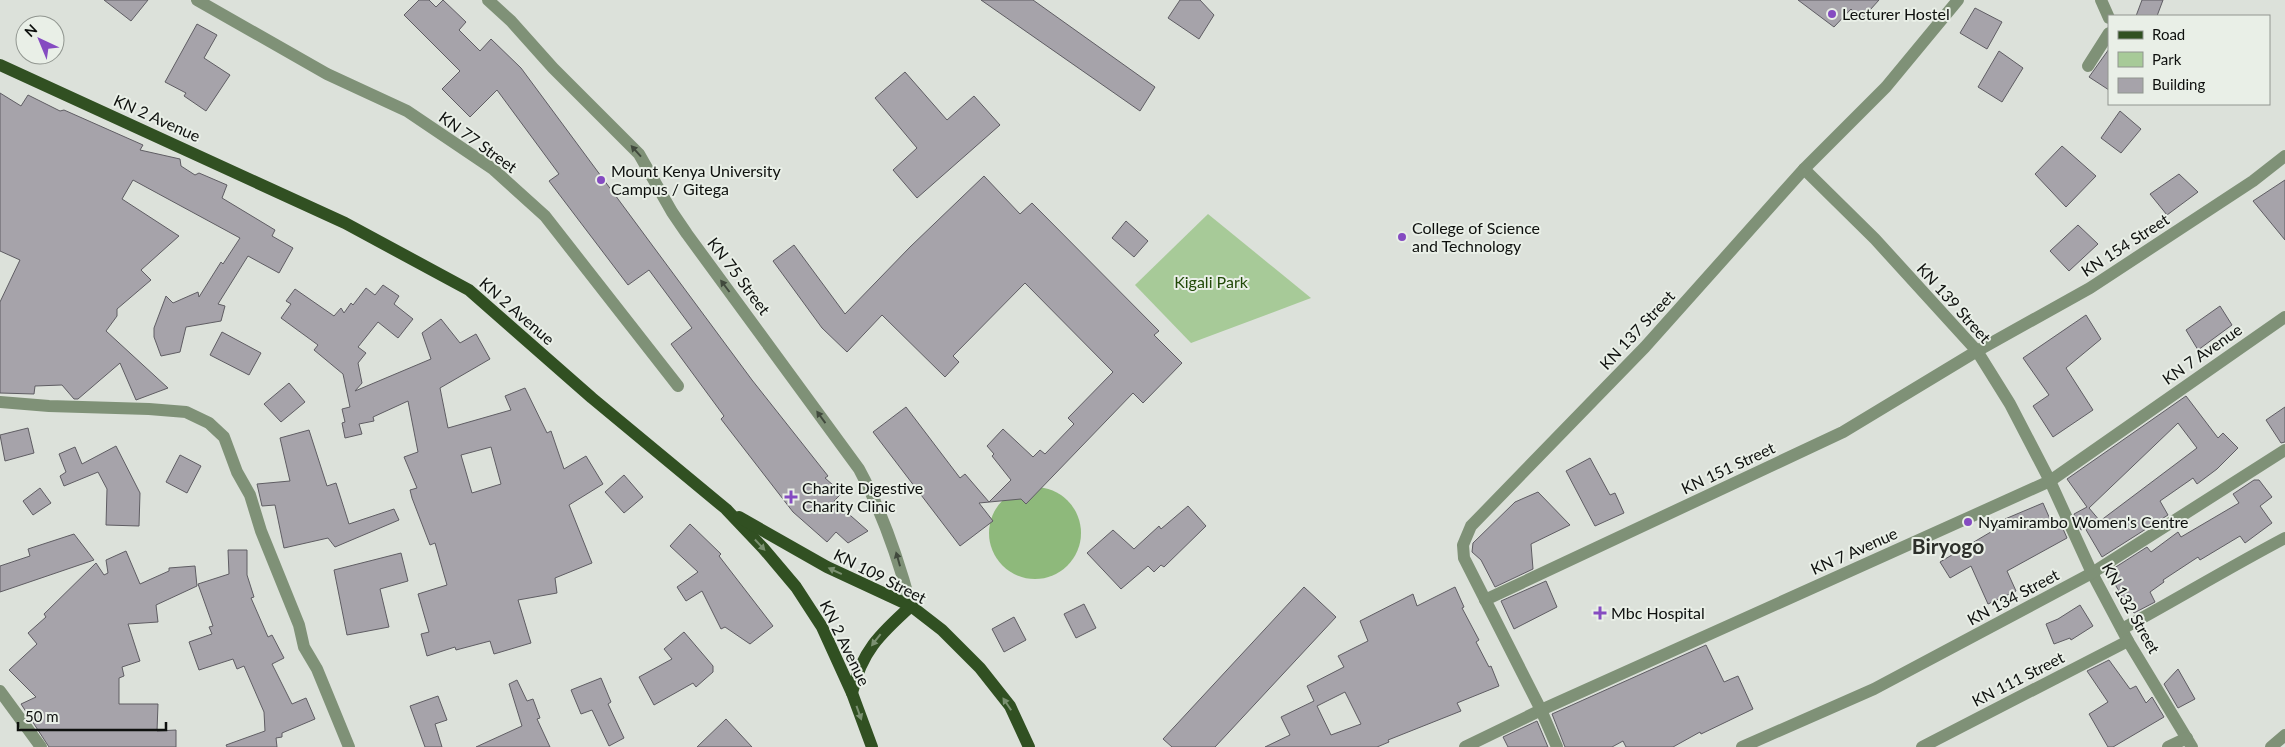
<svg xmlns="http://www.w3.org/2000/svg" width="2285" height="747" font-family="Lato,sans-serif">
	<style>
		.green { fill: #a7ca98 }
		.forest { fill: #8eb97b }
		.building { fill: #a6a3aa; stroke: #5f5d63; fill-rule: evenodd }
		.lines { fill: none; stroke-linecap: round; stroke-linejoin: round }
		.minor { stroke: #7f9177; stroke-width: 12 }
		.major { stroke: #315022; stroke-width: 12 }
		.oneway { fill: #414a3d }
		.oneway2 { fill: #7b9071 }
		.poi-dot { fill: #854bc1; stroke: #e9efe7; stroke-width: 2 }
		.labels { text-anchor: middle; stroke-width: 4; stroke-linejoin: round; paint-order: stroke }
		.poi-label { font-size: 16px; fill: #0e100e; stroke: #e9efe7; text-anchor: start }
		.street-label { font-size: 16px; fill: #0e100e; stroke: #e9efe7 }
		.park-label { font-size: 16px; fill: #214908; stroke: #e9efe7 }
		.district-label { font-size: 21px; font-weight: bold; fill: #2d302b; stroke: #e9efe7 }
	</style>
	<rect width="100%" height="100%" fill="#dce1da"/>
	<polygon class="green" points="1208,214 1311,298 1191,343 1135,285"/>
	<circle class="forest" cx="1035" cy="533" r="46"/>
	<g class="building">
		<polygon points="104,0 148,0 131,21"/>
		<polygon points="419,0 429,0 436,7 443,0 466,22 459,30 480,51 491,39 521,68 752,380 828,476 825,478 842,493 834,501 868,531 848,543 836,532 827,542 793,512 721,419 724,416 671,344 692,328 649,270 628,285 549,181 559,174 497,90 470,117 442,89 460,71 404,15"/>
		<polygon points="981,0 1033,0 1155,87 1140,111"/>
		<polygon points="1180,0 1200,0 1214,15 1199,39 1168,18"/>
		<polygon points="1798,0 1879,0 1861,20 1851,9 1834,27"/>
		<polygon points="2142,0 2163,0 2157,16 2136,16"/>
		<polygon points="1975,8 2002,22 1987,49 1960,33"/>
		<polygon points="197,24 217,35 204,58 230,75 206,111 184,96 186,93 165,82"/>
		<polygon points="2109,49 2109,90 2089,77"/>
		<polygon points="1999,51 2023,68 2002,102 1978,87"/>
		<polygon points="905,72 947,120 974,96 1000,125 917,198 893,170 917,148 875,98"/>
		<polygon points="0,93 21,106 28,95 60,111 64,110 143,145 140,150 180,159 181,166 195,175 199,173 227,185 222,198 275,230 272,236 293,248 279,273 248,256 218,304 225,306 221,321 186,327 180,352 161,356 154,337 154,328 166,296 173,303 198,292 199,297 221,262 223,264 240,238 133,180 122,199 179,236 141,270 151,280 117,309 117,316 106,331 168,388 136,400 120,363 78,399 74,399 62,385 35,386 34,394 0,393 0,302 20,260 0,251"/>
		<polygon points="2120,111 2141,129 2121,153 2101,138"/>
		<polygon points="2062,146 2096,176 2066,207 2035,174"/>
		<polygon points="2179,174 2198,192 2167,215 2150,194"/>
		<polygon points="984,176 1020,214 1032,203 1159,331 1154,335 1182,363 1143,403 1133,393 1026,504 1021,499 979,503 993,521 960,546 873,432 906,407 960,478 965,474 989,502 1011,480 992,456 994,454 987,446 1003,429 1033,457 1040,450 1045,454 1074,424 1068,418 1113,372 1025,283 953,356 959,362 945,377 882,315 847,352 822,328 773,261 794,245 845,314 910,247"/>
		<polygon points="2285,180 2285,240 2253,201"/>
		<polygon points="1126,221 1148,241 1134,257 1112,238"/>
		<polygon points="2078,225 2098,244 2069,271 2050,251"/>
		<path d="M383 285 399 296 394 304 413 319 398 338 378 322 358 347 366 353 358 363 362 383 355 391 431 359 422 333 441 319 460 343 476 334 490 359 440 388 448 428 511 410 505 396 525 388 547 433 551 431 564 469 586 456 603 484 569 505 592 563 555 578 557 593 518 600 531 643 494 654 490 641 456 650 455 647 427 656 421 634 429 632 418 594 447 585 435 543 430 545 412 498 410 490 417 488 404 457 418 452 408 401 373 417 374 421 359 424 362 434 345 438 342 423 345 422 342 409 350 407 343 374 314 350 318 345 281 318 291 304 286 301 295 289 334 316 341 308 344 313 351 303 353 305 366 288 375 295ZM491 447 501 484 472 493 461 455Z"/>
		<polygon points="2220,306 2232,325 2198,350 2186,330"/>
		<polygon points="2086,315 2101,339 2066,368 2093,410 2053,437 2033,406 2049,395 2023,358"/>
		<polygon points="222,332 261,353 249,375 210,355"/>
		<polygon points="289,383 305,402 281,422 264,404"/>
		<path d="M2186 396 2218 438 2223 433 2238 448 2217 469 2197 484 2193 478 2160 501 2168 515 2102 557 2085 528 2081 530 2074 514 2087 507 2067 479ZM2178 423 2197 448 2100 521 2089 508Z"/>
		<polygon points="2285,407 2285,442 2281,443 2266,420"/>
		<polygon points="28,428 34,453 5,461 0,435"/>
		<polygon points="309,430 327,486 336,483 349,524 394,509 399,520 335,547 328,538 284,548 275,505 262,506 257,484 290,481 280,438"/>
		<polygon points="116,446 140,493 139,526 106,525 107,489 98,472 64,486 60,476 66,472 59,454 75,447 82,464"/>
		<polygon points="180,455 201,466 187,493 166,482"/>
		<polygon points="1590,458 1610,495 1615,493 1624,513 1595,526 1566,471"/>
		<polygon points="624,475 643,497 624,513 605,492"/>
		<polygon points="2254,480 2259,480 2272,497 2260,506 2272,523 2245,543 2240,536 2200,560 2198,557 2163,580 2164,582 2150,592 2155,602 2134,613 2127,598 2124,600 2108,572 2147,547 2151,552 2178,532 2181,537 2239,503 2233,494"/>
		<polygon points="40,488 51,503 33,515 23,501"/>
		<polygon points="1538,492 1570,525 1531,544 1533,569 1495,587 1481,560 1472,552 1473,543 1515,502"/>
		<polygon points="2043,503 2053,526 2060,522 2067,538 2007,571 2016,591 1988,604 1971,566 1950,578 1940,562 2006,523 2005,519"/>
		<polygon points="1188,506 1206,526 1164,567 1161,565 1154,572 1148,566 1121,589 1087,553 1113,530 1134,549 1159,526 1161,529"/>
		<polygon points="690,524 721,554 719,556 773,626 750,644 725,627 721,629 702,591 686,601 677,587 698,572 670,546"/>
		<polygon points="74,534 94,560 0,592 0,566 30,556 28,549"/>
		<polygon points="228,550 247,550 247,575 254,597 251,598 268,637 272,635 284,658 272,664 292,704 306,698 315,719 282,733 282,737 276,738 277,747 227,747 226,745 265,731 264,712 244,666 237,669 233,659 199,670 189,642 212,634 209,627 213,626 198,584 229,574"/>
		<polygon points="126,551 140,584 169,571 169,568 195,566 197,586 156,605 158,622 128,624 140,661 122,667 124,676 119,678 119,704 158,704 157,731 176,730 176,747 49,747 21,704 36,697 9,670 37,644 28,633 46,617 44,614 96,563 104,575 108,573 106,560"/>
		<polygon points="401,553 408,581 380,589 389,627 347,635 334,570"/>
		<polygon points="1546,581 1557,607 1514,629 1501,601"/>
		<polygon points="1304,587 1336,617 1215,747 1172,747 1163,739"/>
		<path d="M1455 587 1464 607 1462 608 1479 640 1476 642 1489 667 1491 666 1499 686 1457 703 1461 711 1388 740 1389 742 1377 747H1265L1290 735 1281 717 1314 701 1307 686 1344 667 1338 656 1368 641 1360 621 1413 594 1417 606ZM1345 692 1361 724 1331 735 1317 706Z"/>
		<polygon points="1084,604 1096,628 1076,638 1064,614"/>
		<polygon points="2080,605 2093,626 2071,640 2070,638 2054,644 2046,624 2058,619"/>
		<polygon points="1014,617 1026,640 1004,652 992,629"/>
		<polygon points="684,632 713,666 713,672 696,687 693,683 654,705 639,677 672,659 664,649"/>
		<polygon points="1706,645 1724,682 1738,676 1753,709 1701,734 1700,732 1673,747 1626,747 1623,741 1612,747 1565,747 1552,714"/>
		<polygon points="2109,660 2130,689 2136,686 2146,703 2152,697 2164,717 2113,747 2108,747 2089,714 2108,702 2087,671"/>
		<polygon points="2178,669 2195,699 2178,708 2164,684"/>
		<polygon points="601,678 611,702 608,704 624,738 609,746 592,710 581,714 571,690"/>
		<polygon points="517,680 527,701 533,699 540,718 537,719 550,747 476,747 522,726 509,684"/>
		<polygon points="438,696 447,720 435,724 442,747 425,747 410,706"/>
		<polygon points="726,719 752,747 697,747"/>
		<polygon points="1537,721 1548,747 1508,747 1503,737"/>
	</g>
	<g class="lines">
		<g class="minor">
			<polyline points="197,0 327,74 407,111 493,169 545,216 678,386"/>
			<path d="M488 0 511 21 553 68 639 154 672 212 687 234 859 469C883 513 898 558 911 606"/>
			<polyline points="2101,0 2109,18"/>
			<polyline points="2088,66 2109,33"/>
			<polyline points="1804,169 1875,239 1977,351 2010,404 2050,481 2092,573 2128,641 2192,747"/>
			<polyline points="0,402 49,406 149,409 186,412 209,423 224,437 237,472 250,495 261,531 299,625 304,647 317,669 349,747"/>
			<polyline points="1485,600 1843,432 1977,351 2090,288 2253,181 2285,156"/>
			<path d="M2122 629C2177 599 2230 567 2285 538"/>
			<polyline points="0,691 41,747"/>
			<polyline points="1465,747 1541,710 2050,481 2285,317"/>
			<polyline points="1557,747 1541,710 1464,558 1463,545 1471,526 1645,347 1804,169 1886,87 1958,0"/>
			<polyline points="1742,747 1874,689 2092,573 2285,450"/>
			<polyline points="1922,747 2128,641"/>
			<polyline points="2168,747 2187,738"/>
			<polyline points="2271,747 2285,735"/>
		</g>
		<g class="major">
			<polyline points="0,65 345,223 469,290 592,398 726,509 763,548 796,587 822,627 852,693 872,747"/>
			<polyline points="739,517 827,567 911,606 942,630 980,668 1010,706 1029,747"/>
			<path d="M852 693C861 652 880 634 911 606"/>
		</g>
	</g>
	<defs><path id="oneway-solid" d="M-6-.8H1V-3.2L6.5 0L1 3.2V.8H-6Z" transform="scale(1.25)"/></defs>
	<g class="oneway">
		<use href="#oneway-solid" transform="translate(636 151) rotate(-132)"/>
		<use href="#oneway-solid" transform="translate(725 286) rotate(-127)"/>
		<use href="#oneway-solid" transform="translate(821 417) rotate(-126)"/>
		<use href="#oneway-solid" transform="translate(898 559) rotate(-106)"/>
	</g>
	<g class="oneway2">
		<use href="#oneway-solid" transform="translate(760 545) rotate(47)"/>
		<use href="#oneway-solid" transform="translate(835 571) rotate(-155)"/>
		<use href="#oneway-solid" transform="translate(876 640) rotate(128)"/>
		<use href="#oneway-solid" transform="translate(1007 704) rotate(-124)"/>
		<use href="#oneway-solid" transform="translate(859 713) rotate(70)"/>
	</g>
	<g class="poi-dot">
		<circle cx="1832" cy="14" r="5"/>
		<circle cx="601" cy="180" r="5"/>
		<circle cx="1402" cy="237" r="5"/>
		<path d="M788.5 489.5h5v5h5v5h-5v5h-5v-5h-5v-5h5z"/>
		<circle cx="1968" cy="522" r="5"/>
		<path d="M1597.5 605.5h5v5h5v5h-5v5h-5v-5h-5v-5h5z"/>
	</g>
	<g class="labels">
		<g class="poi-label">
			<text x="1842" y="20">Lecturer Hostel</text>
			<text x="611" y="177">Mount Kenya University<tspan x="611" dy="18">Campus / Gitega</tspan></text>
			<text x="1412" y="234">College of Science<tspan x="1412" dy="18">and Technology</tspan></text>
			<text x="802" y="494">Charite Digestive<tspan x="802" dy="18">Charity Clinic</tspan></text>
			<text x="1978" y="528">Nyamirambo Women's Centre</text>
			<text x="1611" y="619">Mbc Hospital</text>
		</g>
		<g class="street-label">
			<text transform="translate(157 118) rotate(24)" y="6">KN 2 Avenue</text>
			<text transform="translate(478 142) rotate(36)" y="6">KN 77 Street</text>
			<text transform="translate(2125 245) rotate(-33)" y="6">KN 154 Street</text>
			<text transform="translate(739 276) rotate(53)" y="6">KN 75 Street</text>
			<text transform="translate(1954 303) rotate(48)" y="6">KN 139 Street</text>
			<text transform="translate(517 311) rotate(41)" y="6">KN 2 Avenue</text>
			<text transform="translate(1637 330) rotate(-47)" y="6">KN 137 Street</text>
			<text transform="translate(2202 354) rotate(-35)" y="6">KN 7 Avenue</text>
			<text transform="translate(1728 468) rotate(-25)" y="6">KN 151 Street</text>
			<text transform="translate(1854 551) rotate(-24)" y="6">KN 7 Avenue</text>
			<text transform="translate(880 576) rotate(27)" y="6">KN 109 Street</text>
			<text transform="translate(2013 597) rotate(-28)" y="6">KN 134 Street</text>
			<text transform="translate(2131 608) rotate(61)" y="6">KN 132 Street</text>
			<text transform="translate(845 643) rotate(64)" y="6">KN 2 Avenue</text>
			<text transform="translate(2018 679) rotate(-27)" y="6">KN 111 Street</text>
		</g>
		<g class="park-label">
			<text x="1211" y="288">Kigali Park</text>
		</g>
		<g class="district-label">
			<text x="1948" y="554">Biryogo</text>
		</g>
	</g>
	<rect x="2108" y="15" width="162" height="90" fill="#e9efe7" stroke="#919690"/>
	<rect x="2118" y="31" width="25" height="8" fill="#315022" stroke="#919690"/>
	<text x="2152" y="40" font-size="15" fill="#0e100e">Road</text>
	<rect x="2118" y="52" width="25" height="15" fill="#a7ca98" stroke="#919690"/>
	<text x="2152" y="65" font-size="15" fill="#0e100e">Park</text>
	<rect x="2118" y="78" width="25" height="15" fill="#a6a3aa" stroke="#919690"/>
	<text x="2152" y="90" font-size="15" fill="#0e100e">Building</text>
	<g transform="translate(40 40) rotate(316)"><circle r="24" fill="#e9efe7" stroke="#919690"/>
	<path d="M0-4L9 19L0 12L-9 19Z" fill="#854bc1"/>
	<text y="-8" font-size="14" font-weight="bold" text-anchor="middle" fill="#0e100e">N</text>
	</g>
	<path d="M18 722v8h148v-8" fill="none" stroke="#0e100e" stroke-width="2.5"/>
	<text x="25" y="722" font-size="15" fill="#0e100e" stroke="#e9efe7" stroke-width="4" paint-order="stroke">50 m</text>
</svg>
